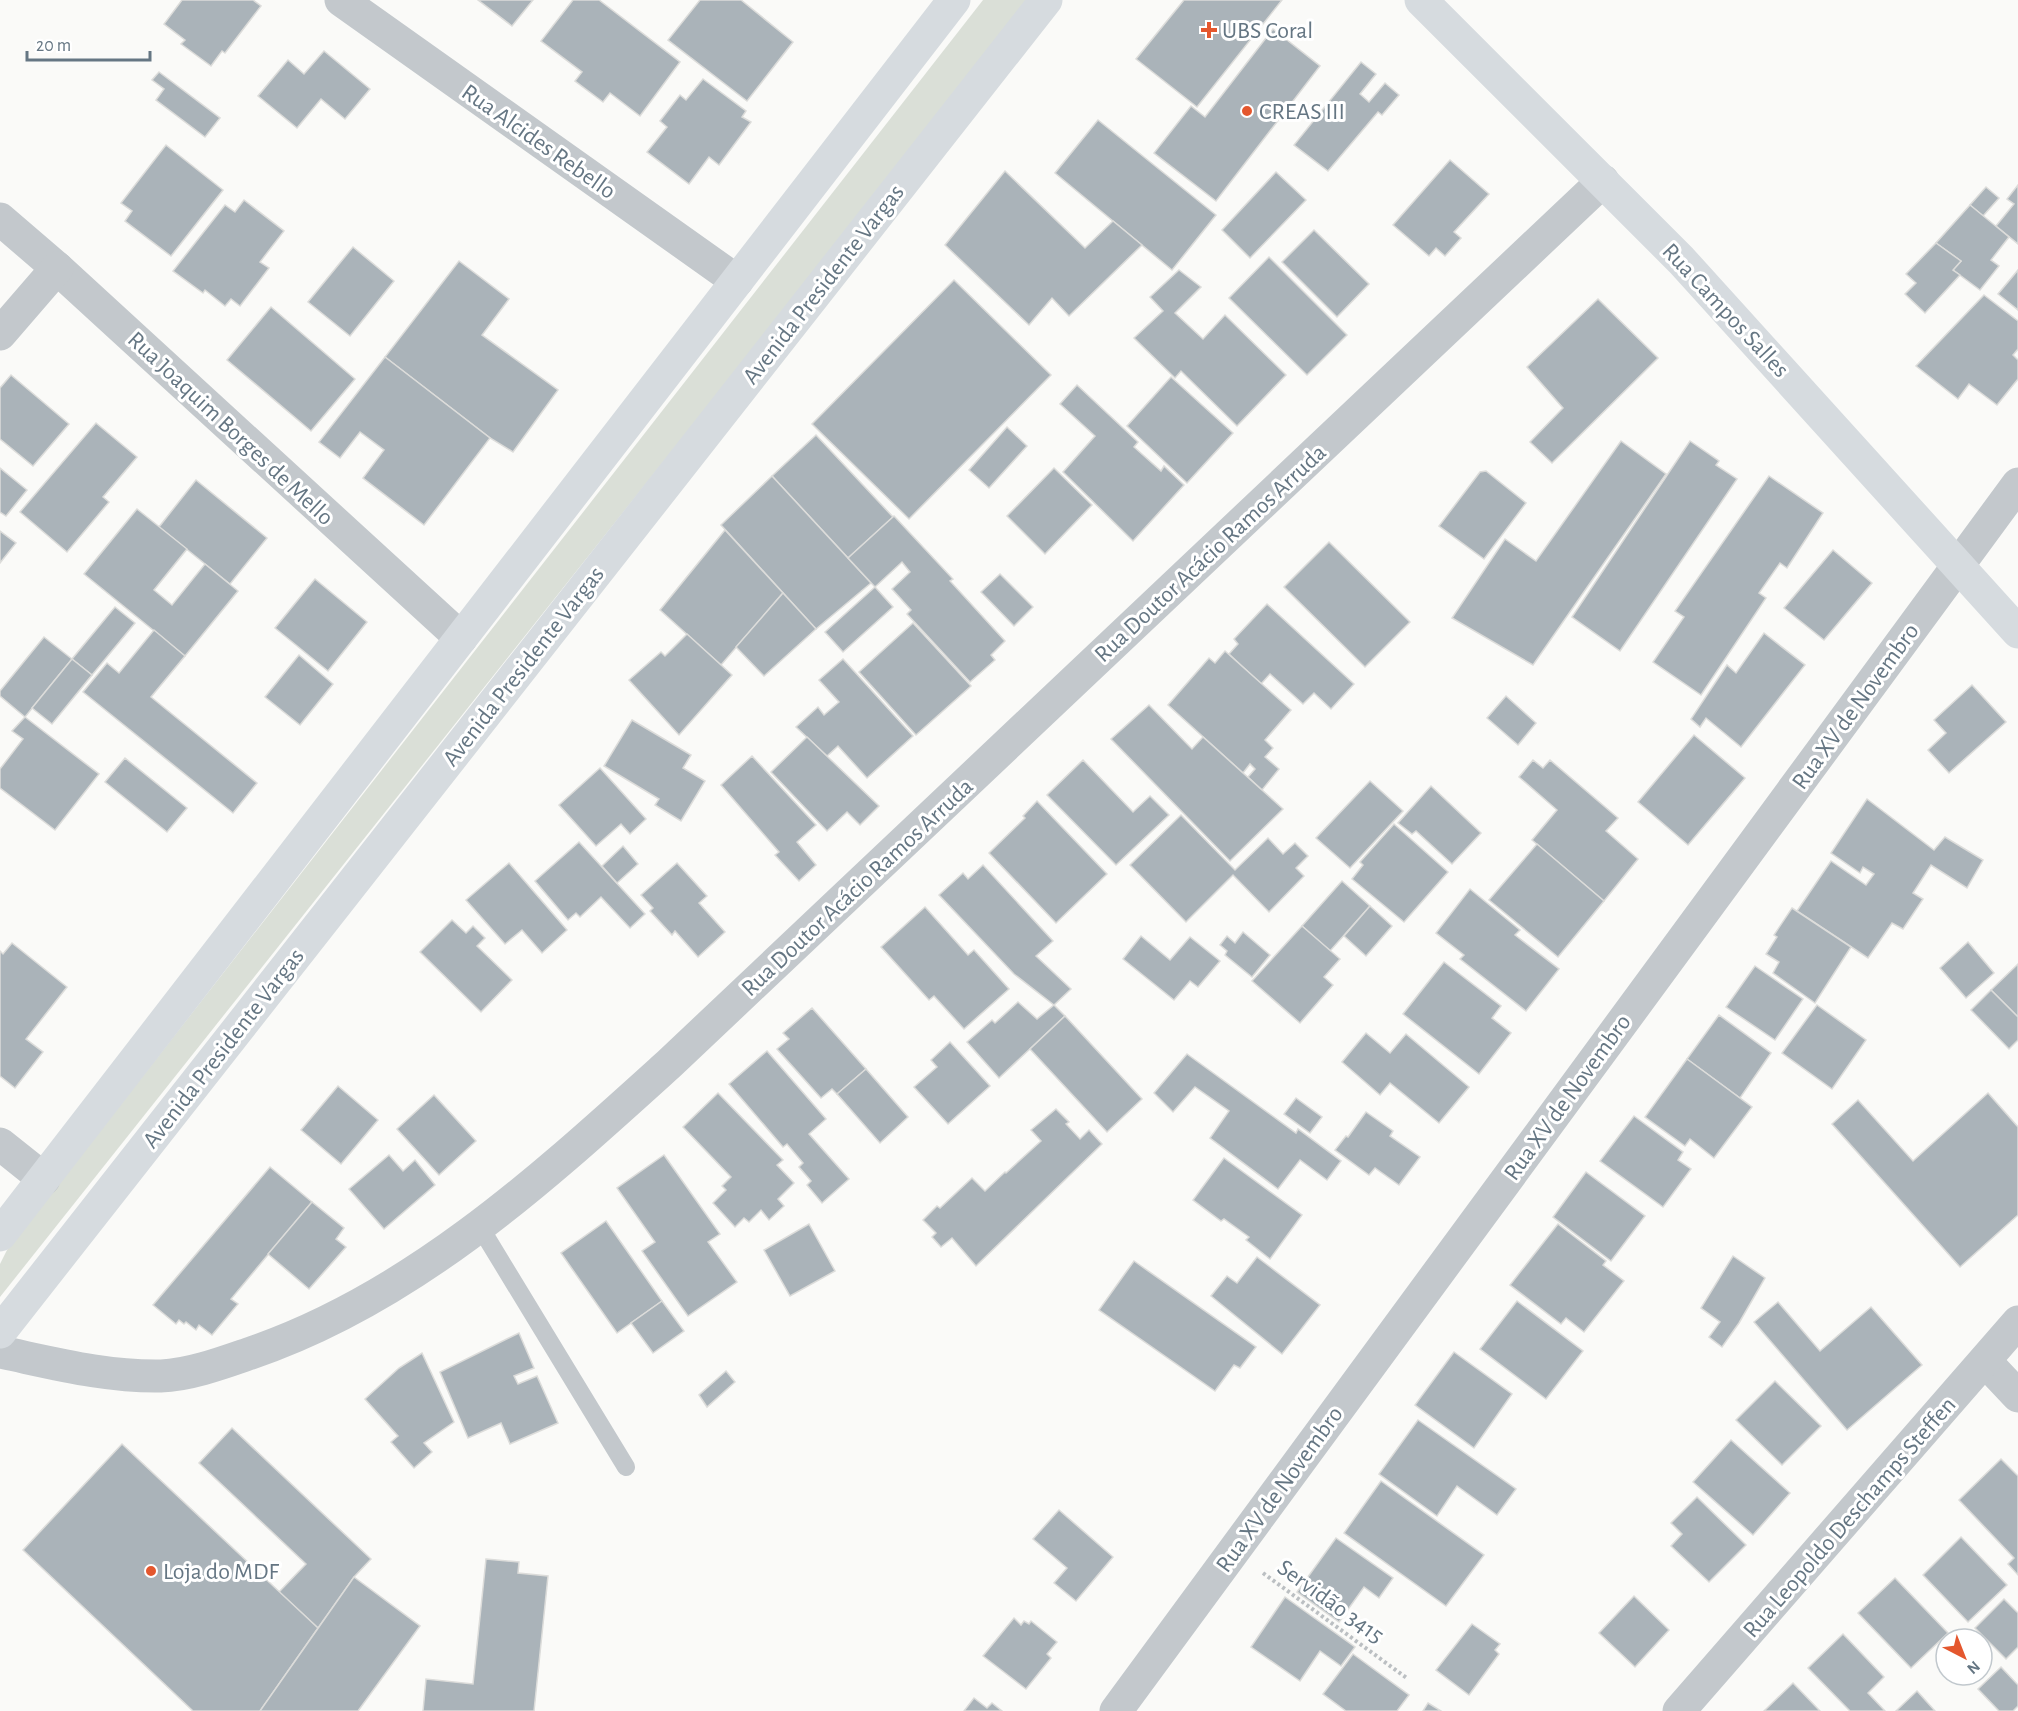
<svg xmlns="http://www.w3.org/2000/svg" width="2018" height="1711" font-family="'Alegreya Sans',sans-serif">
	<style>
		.green { fill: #dadfd7 }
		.building { fill: #aab3b9; stroke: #dcdcda; stroke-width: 1.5 }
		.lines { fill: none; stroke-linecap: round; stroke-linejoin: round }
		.path { stroke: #bbbfc2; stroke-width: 4; stroke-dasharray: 3 3; stroke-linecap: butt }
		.service { stroke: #c3c8cc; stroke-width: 18 }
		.minor { stroke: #c3c8cc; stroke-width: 33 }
		.secondary { stroke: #d6dbdf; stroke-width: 33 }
		.primary { stroke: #d6dbdf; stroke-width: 33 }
		.poi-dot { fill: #e4572e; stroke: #fff; stroke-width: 2 }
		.labels { text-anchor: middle; stroke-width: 6; stroke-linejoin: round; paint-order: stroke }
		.poi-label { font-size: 24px; fill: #657683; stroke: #fff; text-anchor: start }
		.street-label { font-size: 24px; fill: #657683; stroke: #fff }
	</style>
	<rect width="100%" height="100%" fill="#fafaf8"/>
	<polygon class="green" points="983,0 1030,0 0,1297 0,1264 7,1250"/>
	<g class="building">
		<polygon points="182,0 253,0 261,6 225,53 222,51 211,66 181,44 185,40 164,24"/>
		<polygon points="478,0 533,0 512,26"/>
		<polygon points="573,0 599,0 680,62 640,116 610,93 603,102 575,81 582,72 541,41"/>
		<polygon points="700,0 741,0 793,42 747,101 668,40"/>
		<polygon points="1184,0 1282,0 1197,107 1136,59"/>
		<polygon points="1273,29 1320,66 1216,201 1154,153 1191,106 1205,117"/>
		<polygon points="324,51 370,89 345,119 321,99 297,128 258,96 288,60 304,74"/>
		<polygon points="1361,62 1376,74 1360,94 1369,102 1385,83 1399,95 1382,115 1378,112 1328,171 1294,145"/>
		<polygon points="159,72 220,118 205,137 156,100 164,89 152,80"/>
		<polygon points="703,79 746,111 742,117 751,122 719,165 709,157 689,184 647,152 667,127 660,121 680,95 686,100"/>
		<polygon points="1098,120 1216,215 1172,270 1055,173"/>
		<polygon points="166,145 223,190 171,256 125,221 132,211 121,203"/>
		<polygon points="1450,160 1489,194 1454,232 1461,238 1445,256 1436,248 1429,256 1393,225"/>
		<polygon points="1005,171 1085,248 1113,221 1142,245 1069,316 1052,298 1029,325 945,245"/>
		<polygon points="1276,172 1306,200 1250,258 1222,230"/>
		<polygon points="2018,185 2018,244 1996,226 2014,204 2007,199"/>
		<polygon points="1986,187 1999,198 1983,216 1970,205"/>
		<polygon points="244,200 284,231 260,262 269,268 240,306 231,299 225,306 205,290 203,293 173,271 225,205 235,212"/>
		<polygon points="1970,205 2009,237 1991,260 1999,266 1980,290 1953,270 1961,261 1936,243"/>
		<polygon points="1314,230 1369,284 1337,317 1282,262"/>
		<polygon points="1936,243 1961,261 1953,270 1960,275 1925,313 1905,294 1916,283 1906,274"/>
		<polygon points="353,247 394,281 350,336 308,302"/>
		<polygon points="1269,257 1347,335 1307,375 1229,298"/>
		<polygon points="459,261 509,299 482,335 558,390 513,452 490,438 385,357"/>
		<polygon points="1179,270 1201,287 1175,313 1203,339 1225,315 1286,375 1237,426 1181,371 1175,378 1134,338 1163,311 1150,297"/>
		<polygon points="2018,270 2018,310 1998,294"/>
		<polygon points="954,280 1051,375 909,519 812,424"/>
		<polygon points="1984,295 2018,321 2018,349 2013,355 2018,360 2018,379 1997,405 1969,384 1958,399 1916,366"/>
		<polygon points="1598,299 1658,358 1552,463 1530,442 1563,408 1527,367"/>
		<polygon points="271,307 355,379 311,431 227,360"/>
		<polygon points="385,357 490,438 424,525 363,478 384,450 360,432 340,458 319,442"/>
		<polygon points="11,375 69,424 33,466 0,439 0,388"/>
		<polygon points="1171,377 1233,433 1187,483 1127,426"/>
		<polygon points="1077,385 1138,442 1134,447 1161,471 1164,466 1184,485 1133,541 1063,472 1095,436 1060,404"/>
		<polygon points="96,423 137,457 103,497 109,502 67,552 20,512"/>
		<polygon points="1007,427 1027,446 989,488 969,470"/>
		<polygon points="816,435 893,517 848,558 772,476"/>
		<polygon points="1621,441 1666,474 1533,665 1452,618 1505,539 1536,561"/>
		<polygon points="1690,441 1719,461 1716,465 1737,479 1620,651 1572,617"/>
		<polygon points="0,468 27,490 6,516 0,512"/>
		<polygon points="1054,468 1092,505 1045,554 1007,516"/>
		<polygon points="1486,471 1526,503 1484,559 1439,526 1480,472"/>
		<polygon points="772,476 871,583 816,629 721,525"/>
		<polygon points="1769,476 1823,513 1787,568 1780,563 1759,593 1766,598 1701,695 1653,662 1684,617 1675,611"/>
		<polygon points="196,480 267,538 230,584 159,527"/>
		<polygon points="137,509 187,549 154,590 172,605 205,564 238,591 185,656 84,574"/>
		<polygon points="894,516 953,579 950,581 1005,641 991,655 995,660 970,682 907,614 911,610 892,589 910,572 902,562 875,587 848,558"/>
		<polygon points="725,530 783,593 721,665 660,610"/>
		<polygon points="0,531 16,543 0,563"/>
		<polygon points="1329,542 1410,622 1365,667 1284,587"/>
		<polygon points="1833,550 1872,583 1824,640 1784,608"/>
		<polygon points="1000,574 1033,607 1014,626 981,592"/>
		<polygon points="315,579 367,622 328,671 275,628"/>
		<polygon points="875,587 893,607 843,652 825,632"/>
		<polygon points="783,593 816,629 764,676 736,647"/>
		<polygon points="1267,604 1354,684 1331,709 1314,693 1303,704 1270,674 1261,684 1229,654 1238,644 1234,639"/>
		<polygon points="115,607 135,623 92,675 72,659"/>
		<polygon points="913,623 971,686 916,735 859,672"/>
		<polygon points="154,630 185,656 151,697 257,783 233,813 83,692 107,663 119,673"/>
		<polygon points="1764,633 1805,665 1741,747 1706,718 1700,727 1691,719 1727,665 1736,673"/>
		<polygon points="687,634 732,675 679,735 629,680 661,652 665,656"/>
		<polygon points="44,637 72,659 25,717 0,696 0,691"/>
		<polygon points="1225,651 1291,710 1265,740 1273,748 1265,757 1279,769 1262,790 1248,777 1255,769 1250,764 1243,773 1168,705 1209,658 1215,663"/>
		<polygon points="299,655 333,684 300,725 265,697"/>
		<polygon points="72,659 92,675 52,724 32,708"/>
		<polygon points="843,659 913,736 867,778 838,746 827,756 796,727 818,707 824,715 839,702 819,680"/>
		<polygon points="1972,685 2006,722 1949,773 1928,750 1946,733 1934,720"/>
		<polygon points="1506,696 1536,723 1518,745 1487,718"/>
		<polygon points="1149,705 1192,749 1203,737 1283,809 1230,861 1111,739"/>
		<polygon points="25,717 99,774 55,830 0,788 0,769 23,739 12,731"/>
		<polygon points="632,720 691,755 683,768 705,781 681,821 655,805 659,799 604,766"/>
		<polygon points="1694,735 1745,778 1688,845 1638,802"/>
		<polygon points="807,737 879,806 860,825 847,812 827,831 771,772"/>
		<polygon points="752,756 816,825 797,842 816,865 799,881 775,855 779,852 721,785"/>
		<polygon points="125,758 187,808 167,832 105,782"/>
		<polygon points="1083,760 1133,812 1150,796 1169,815 1116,865 1047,795"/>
		<polygon points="1533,760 1543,768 1550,760 1618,818 1606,831 1638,859 1604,901 1532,840 1557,810 1519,777"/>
		<polygon points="600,768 646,819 630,834 621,824 596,846 559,805"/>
		<polygon points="1370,781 1403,811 1350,868 1316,838"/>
		<polygon points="1431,786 1481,833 1452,864 1416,831 1412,834 1398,823"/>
		<polygon points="1867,799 1934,850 1945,837 1983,860 1967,888 1931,865 1913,893 1923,899 1903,929 1892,923 1868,958 1797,911 1831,861 1866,885 1874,874 1863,867 1860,873 1831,853"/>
		<polygon points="1037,801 1107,874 1056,923 989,853 1025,818 1023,816"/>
		<polygon points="1181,815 1235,870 1268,838 1283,854 1295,843 1308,856 1296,868 1304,876 1269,912 1233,875 1186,922 1130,865"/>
		<polygon points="1394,824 1448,872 1404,922 1352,879 1363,865 1360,862"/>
		<polygon points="579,842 645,914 630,928 601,897 580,917 576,913 568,920 535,881"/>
		<polygon points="1537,844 1604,901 1558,957 1489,900"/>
		<polygon points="623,846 638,864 617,883 602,866"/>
		<polygon points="509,863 567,930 542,953 522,930 505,944 466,900"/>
		<polygon points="677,863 707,896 699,903 725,932 698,957 675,931 672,935 650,911 653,908 641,895"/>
		<polygon points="983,865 1053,941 1036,956 1071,989 1054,1005 1014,974 939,895 963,873 968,879"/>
		<polygon points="1342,881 1370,906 1330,951 1302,926"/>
		<polygon points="1470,889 1520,930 1515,935 1559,969 1526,1011 1460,959 1464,955 1436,933"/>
		<polygon points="1370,906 1392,926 1366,956 1344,936"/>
		<polygon points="925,907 968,955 974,950 1009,989 964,1029 934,996 929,1000 881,947"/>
		<polygon points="1792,908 1851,947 1815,1003 1773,973 1779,962 1766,954 1777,937 1774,935"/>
		<polygon points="452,920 466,933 473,926 485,938 477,946 512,980 481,1012 420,952"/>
		<polygon points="1302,926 1340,959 1324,977 1333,985 1300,1023 1252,981"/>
		<polygon points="1243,932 1270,955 1252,977 1225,955 1227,951 1220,945 1227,936 1235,943"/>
		<polygon points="1141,936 1170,960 1190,937 1220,961 1198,987 1190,981 1174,1000 1123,959"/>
		<polygon points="1968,942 1994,973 1966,998 1940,968"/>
		<polygon points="12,943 67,987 26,1039 43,1052 15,1088 0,1076 0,951 3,954"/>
		<polygon points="1444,962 1501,1006 1492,1018 1511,1033 1479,1074 1403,1014"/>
		<polygon points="2018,964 2018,1017 1991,990"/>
		<polygon points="1755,966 1803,999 1775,1040 1726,1007"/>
		<polygon points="1991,990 2018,1017 2018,1040 2009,1049 1971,1010"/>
		<polygon points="1018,1002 1037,1019 1054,1005 1065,1016 999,1078 967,1042 992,1020 995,1023"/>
		<polygon points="1817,1005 1866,1040 1832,1089 1782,1053"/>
		<polygon points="812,1008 866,1069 837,1094 832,1089 821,1098 777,1049 789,1039 783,1033"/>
		<polygon points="1719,1015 1771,1053 1740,1098 1687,1059"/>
		<polygon points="1065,1016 1142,1099 1107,1132 1030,1049"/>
		<polygon points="1366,1033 1390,1053 1406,1034 1469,1087 1439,1123 1390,1083 1380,1095 1342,1062"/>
		<polygon points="950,1042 990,1086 948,1124 914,1087 937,1067 931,1060"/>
		<polygon points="767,1051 826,1119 809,1134 849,1179 822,1203 807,1185 811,1181 799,1167 803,1163 787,1144 783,1147 729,1084"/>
		<polygon points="1187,1054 1296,1133 1298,1129 1341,1161 1327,1180 1300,1160 1278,1189 1210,1138 1229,1111 1195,1087 1173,1112 1154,1093"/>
		<polygon points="1687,1059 1752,1107 1714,1158 1690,1139 1685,1146 1645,1117"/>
		<polygon points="866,1069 908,1117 880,1143 837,1094"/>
		<polygon points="338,1086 378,1120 341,1164 301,1130"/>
		<polygon points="718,1093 783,1160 777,1165 794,1183 778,1199 784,1206 769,1220 761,1210 749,1222 744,1218 735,1227 713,1203 726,1190 722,1186 731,1177 683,1127"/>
		<polygon points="1988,1093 2018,1127 2018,1215 1960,1267 1832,1124 1858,1100 1913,1161"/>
		<polygon points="434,1095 476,1141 439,1175 397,1129"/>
		<polygon points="1296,1098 1322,1117 1310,1133 1284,1114"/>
		<polygon points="1056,1109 1069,1122 1066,1124 1080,1139 1089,1130 1102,1144 976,1266 952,1238 941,1247 932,1237 936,1233 923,1220 937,1206 940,1208 972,1178 985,1191 1005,1172 1006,1173 1041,1141 1031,1130"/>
		<polygon points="1366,1112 1393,1131 1390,1136 1420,1157 1399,1185 1375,1168 1369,1175 1335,1150 1346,1136 1348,1137"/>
		<polygon points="1634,1116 1683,1152 1678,1160 1691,1169 1663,1207 1600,1161"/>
		<polygon points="389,1155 403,1171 415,1160 435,1185 384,1229 349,1189"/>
		<polygon points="664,1155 720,1234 708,1242 737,1282 688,1316 642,1251 655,1242 617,1188"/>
		<polygon points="1224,1158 1302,1215 1270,1259 1246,1240 1249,1237 1224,1219 1221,1221 1193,1200"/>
		<polygon points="270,1167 312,1202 231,1299 238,1304 212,1335 199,1325 196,1330 186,1322 184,1324 179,1320 176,1324 153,1305"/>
		<polygon points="1586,1172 1645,1216 1611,1261 1553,1217"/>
		<polygon points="312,1202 344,1228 336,1239 346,1247 309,1289 268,1254"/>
		<polygon points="606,1221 662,1301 617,1333 561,1253"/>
		<polygon points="809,1224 835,1271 790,1296 764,1250"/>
		<polygon points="1558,1224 1606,1261 1603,1265 1624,1281 1584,1332 1566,1318 1561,1324 1510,1285"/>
		<polygon points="1733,1256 1765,1278 1739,1323 1722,1347 1709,1337 1720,1322 1701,1308"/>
		<polygon points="1257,1257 1320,1305 1282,1354 1211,1296 1227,1276 1237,1283"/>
		<polygon points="1134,1261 1256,1347 1240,1368 1234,1365 1215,1391 1099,1310"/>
		<polygon points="662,1301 684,1331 653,1353 631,1323"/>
		<polygon points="1517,1301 1583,1351 1546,1399 1480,1349"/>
		<polygon points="1778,1302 1820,1351 1871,1307 1922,1365 1847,1430 1754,1322"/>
		<polygon points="519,1333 534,1368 514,1376 518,1384 537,1376 558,1423 510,1444 501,1423 468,1438 440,1372"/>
		<polygon points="1454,1352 1512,1394 1474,1448 1415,1405"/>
		<polygon points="422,1353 454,1422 424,1443 432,1452 414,1468 391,1442 398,1436 365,1399 399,1368"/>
		<polygon points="726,1371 735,1382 707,1407 699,1395"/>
		<polygon points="1775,1381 1821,1426 1782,1465 1736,1420"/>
		<polygon points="1418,1420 1516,1489 1497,1515 1457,1486 1437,1516 1379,1474"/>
		<polygon points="232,1428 371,1559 354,1577 318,1628 279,1592 306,1564 199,1463"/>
		<polygon points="1731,1440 1790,1493 1753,1535 1693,1482"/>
		<polygon points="122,1444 318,1628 260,1711 193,1711 23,1550"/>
		<polygon points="2001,1459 2018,1476 2018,1575 2008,1564 2014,1558 1959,1500"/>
		<polygon points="1381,1481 1484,1555 1446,1606 1344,1533"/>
		<polygon points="1697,1497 1746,1545 1709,1582 1671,1546 1682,1534 1671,1523"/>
		<polygon points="1059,1510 1113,1557 1076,1601 1054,1583 1067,1568 1033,1539"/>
		<polygon points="1961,1537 2007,1585 1968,1622 1923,1575"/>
		<polygon points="1336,1538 1393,1578 1379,1598 1364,1587 1339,1622 1297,1592"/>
		<polygon points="486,1559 519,1562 518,1573 548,1576 534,1711 423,1711 426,1679 473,1684"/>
		<polygon points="354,1577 420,1626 358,1711 260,1711"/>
		<polygon points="1895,1578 1948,1633 1911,1668 1858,1613"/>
		<polygon points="1634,1596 1669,1630 1635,1667 1599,1633"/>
		<polygon points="1285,1597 1355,1647 1341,1666 1320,1651 1300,1681 1251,1647"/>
		<polygon points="2004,1599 2018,1613 2018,1647 2006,1659 1975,1628"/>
		<polygon points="1014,1618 1021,1625 1024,1621 1029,1624 1031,1621 1057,1642 1047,1654 1051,1658 1026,1689 983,1656"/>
		<polygon points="1472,1624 1500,1644 1495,1650 1499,1654 1469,1695 1436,1670"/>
		<polygon points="1843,1634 1884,1677 1868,1693 1885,1711 1850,1711 1808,1668"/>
		<polygon points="1353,1654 1409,1695 1397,1711 1346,1711 1323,1694"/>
		<polygon points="2001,1667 2018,1685 2018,1706 2013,1711 1999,1711 1978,1689"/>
		<polygon points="1793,1683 1820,1711 1764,1711"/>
		<polygon points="1917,1691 1935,1711 1896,1711"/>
		<polygon points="974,1698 987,1708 992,1703 1002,1711 964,1711"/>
		<polygon points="1428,1703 1441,1711 1423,1711"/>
	</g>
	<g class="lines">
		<polyline class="path" points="1263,1573 1408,1679"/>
		<polyline class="service" points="480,1227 626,1467"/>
		<g class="minor">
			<polyline points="341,0 737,281"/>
			<polyline points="0,219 57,268 461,638"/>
			<polyline points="0,334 57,268"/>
			<polyline points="0,1144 44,1179"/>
			<path d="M0 1352C53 1363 106 1377 161 1376 189 1375 222 1363 248 1354 412 1299 544 1177 670 1063L1603 181"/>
			<polyline points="1985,1361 2018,1396"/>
			<polyline points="1116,1711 2018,484"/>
			<polyline points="1679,1711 2018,1322"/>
		</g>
		<polyline class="secondary" points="1421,0 1681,260 2018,632"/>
		<g class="primary">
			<polyline points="0,1235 954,0"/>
			<polyline points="0,1332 1046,0"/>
		</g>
	</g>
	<g class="poi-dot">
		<path d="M1206 21h6v6h6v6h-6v6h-6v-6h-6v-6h6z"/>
		<circle cx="1247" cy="111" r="6"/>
		<circle cx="151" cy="1571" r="6"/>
	</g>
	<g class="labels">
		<g class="poi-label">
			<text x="1222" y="38">UBS Coral</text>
			<text x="1259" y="119">CREAS III</text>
			<text x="163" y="1579">Loja do MDF</text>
		</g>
		<g class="street-label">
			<text transform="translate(539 141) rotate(35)" y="8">Rua Alcides Rebello</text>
			<text transform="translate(823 284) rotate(-52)" y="8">Avenida Presidente Vargas</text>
			<text transform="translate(1726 310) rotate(47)" y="8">Rua Campos Salles</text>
			<text transform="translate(231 428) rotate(43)" y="8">Rua Joaquim Borges de Mello</text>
			<text transform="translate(1210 553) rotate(-43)" y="8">Rua Doutor Acácio Ramos Arruda</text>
			<text transform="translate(523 666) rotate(-52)" y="8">Avenida Presidente Vargas</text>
			<text transform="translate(1855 706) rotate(-54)" y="8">Rua XV de Novembro</text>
			<text transform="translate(857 887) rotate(-43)" y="8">Rua Doutor Acácio Ramos Arruda</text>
			<text transform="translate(223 1048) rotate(-52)" y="8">Avenida Presidente Vargas</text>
			<text transform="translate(1567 1097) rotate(-54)" y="8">Rua XV de Novembro</text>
			<text transform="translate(1279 1489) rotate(-54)" y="8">Rua XV de Novembro</text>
			<text transform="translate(1849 1517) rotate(-49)" y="8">Rua Leopoldo Deschamps Steffen</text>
			<text transform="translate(1331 1601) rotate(36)" y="8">Servidão 3415</text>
		</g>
	</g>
	<g transform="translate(1964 1657) rotate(138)"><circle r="28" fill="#ffffff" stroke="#c1c8cd" stroke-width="1.5"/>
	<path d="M0-4.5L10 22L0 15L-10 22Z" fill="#e4572e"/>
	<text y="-9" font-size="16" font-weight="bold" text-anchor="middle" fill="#657683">N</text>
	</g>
	<path d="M27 51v9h123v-9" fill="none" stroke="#657683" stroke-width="3"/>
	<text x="36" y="51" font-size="18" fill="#657683" stroke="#ffffff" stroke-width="4.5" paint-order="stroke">20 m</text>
</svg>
